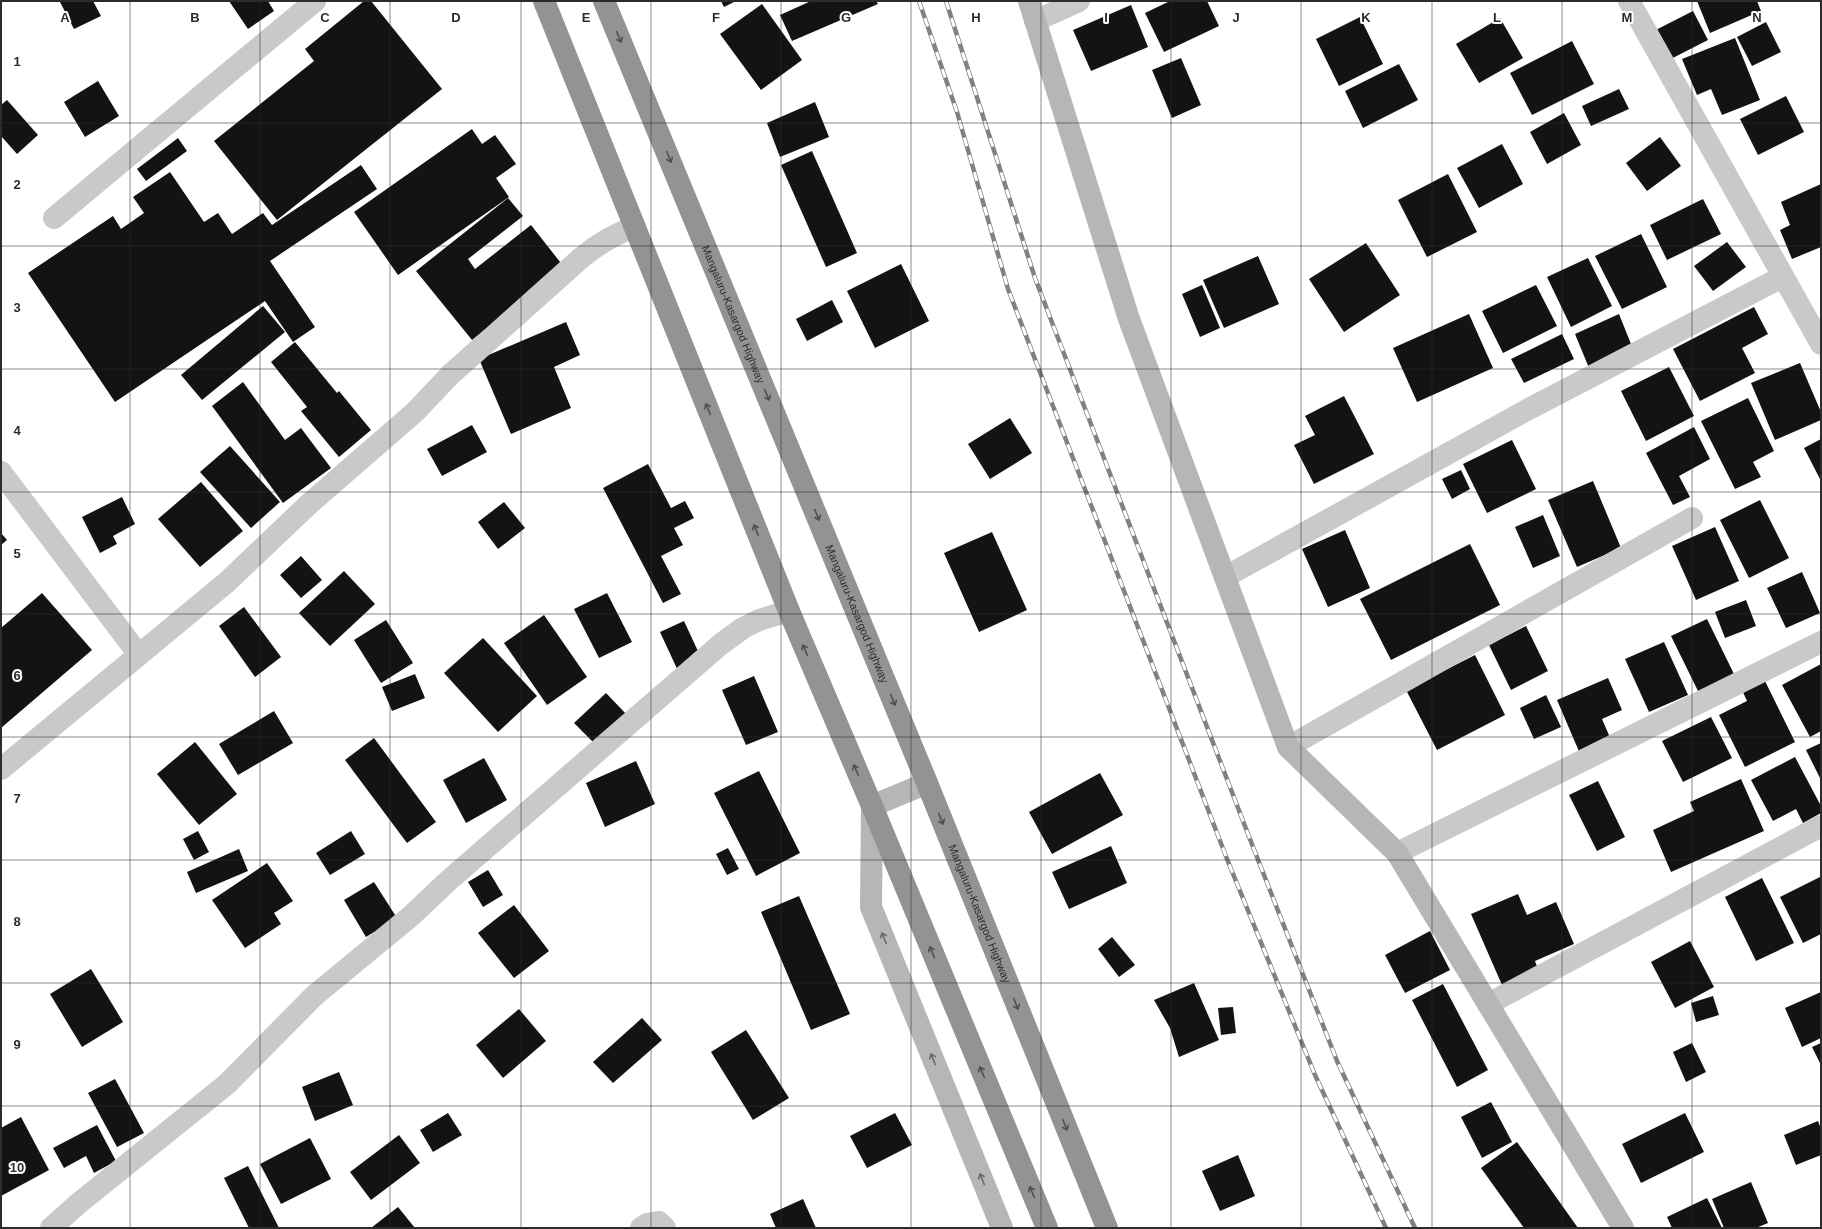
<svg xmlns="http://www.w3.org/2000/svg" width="1822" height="1229" font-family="Arial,sans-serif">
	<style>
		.building { fill: #131313 }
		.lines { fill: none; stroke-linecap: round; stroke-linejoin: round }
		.street { stroke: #c9c9c9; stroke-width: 22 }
		.secondary { stroke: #b6b6b6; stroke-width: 22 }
		.highway { stroke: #939393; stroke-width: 22 }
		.rail-casing { stroke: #818181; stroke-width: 4.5 }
		.rail { stroke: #fff; stroke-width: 3; stroke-dasharray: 9; stroke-linecap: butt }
		.oneway { stroke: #505050 }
		.oneway2 { stroke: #6a6a6a }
		.grid { fill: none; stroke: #2c2c2c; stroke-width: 1; stroke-opacity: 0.55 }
		.labels { text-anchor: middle; stroke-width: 4; stroke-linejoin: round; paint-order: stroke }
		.street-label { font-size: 11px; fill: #2c2c2c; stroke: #fff }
		.grid-label { font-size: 13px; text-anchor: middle; font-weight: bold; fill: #2c2c2c; stroke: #fff; stroke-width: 4; stroke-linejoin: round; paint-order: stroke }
	</style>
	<rect width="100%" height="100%" fill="#fff"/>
	<g class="building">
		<polygon points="63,1 93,1 101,16 74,29 60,2"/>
		<polygon points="229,1 268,1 274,11 248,29"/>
		<polygon points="364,1 371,1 442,89 277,220 214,141 314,61 305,49"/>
		<polygon points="721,1 736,1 724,7"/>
		<polygon points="811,1 876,1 878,4 792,41 780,15"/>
		<polygon points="1170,1 1207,1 1219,26 1164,52 1145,13"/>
		<polygon points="1697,1 1757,1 1761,11 1710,33"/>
		<polygon points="762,4 802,60 761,90 720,34"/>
		<polygon points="1131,5 1148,47 1091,71 1073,30"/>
		<polygon points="1693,11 1708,40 1659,65 1644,36"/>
		<polygon points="1360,17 1383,64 1339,86 1316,39"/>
		<polygon points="1500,18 1523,58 1479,83 1456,44"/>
		<polygon points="1766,22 1781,52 1752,66 1737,37"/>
		<polygon points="1735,38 1760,100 1722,115 1711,89 1697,95 1682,59"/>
		<polygon points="1572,41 1594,84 1532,115 1510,73"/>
		<polygon points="1181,58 1201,105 1172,118 1152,70"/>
		<polygon points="1399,64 1418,100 1363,128 1345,91"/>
		<polygon points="98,81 119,116 85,137 64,102"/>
		<polygon points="1619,89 1629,109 1591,126 1582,106"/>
		<polygon points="1786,96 1804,132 1758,155 1740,119"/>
		<polygon points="7,100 38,135 17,154 1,136 1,105"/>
		<polygon points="815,102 829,137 780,157 767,123"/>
		<polygon points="1564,113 1581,145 1547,164 1530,132"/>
		<polygon points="472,129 482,144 495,135 516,164 496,178 509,197 398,275 354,212"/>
		<polygon points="1660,137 1681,166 1647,191 1626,163"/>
		<polygon points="178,138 187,151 146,181 137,169"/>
		<polygon points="1502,144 1523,184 1479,208 1457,168"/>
		<polygon points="812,151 857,253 826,267 781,165"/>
		<polygon points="361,165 377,189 270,261 315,327 293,342 265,301 115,402 28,273 113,216 121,229 144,213 133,197 170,172 204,222 218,213 232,234 263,213 272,225"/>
		<polygon points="1448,174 1477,232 1427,257 1398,200"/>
		<polygon points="1821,184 1821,247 1792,259 1780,230 1790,225 1781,202"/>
		<polygon points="508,198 523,216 468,259 475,269 531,225 564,267 472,340 416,271"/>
		<polygon points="1703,199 1721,234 1667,260 1650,225"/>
		<polygon points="1641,234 1667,287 1622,309 1595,256"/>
		<polygon points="1727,242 1746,267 1713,291 1694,266"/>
		<polygon points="1366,243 1400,295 1344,332 1309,279"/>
		<polygon points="1258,256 1279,304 1224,328 1203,280"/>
		<polygon points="1588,258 1612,306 1571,327 1547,277"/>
		<polygon points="901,264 929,321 875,348 847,291"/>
		<polygon points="1202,285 1220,328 1200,337 1182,294"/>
		<polygon points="1536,285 1557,326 1503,353 1482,311"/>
		<polygon points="832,300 843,322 807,341 796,319"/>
		<polygon points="263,306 285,332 202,400 181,375"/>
		<polygon points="1754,307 1768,334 1742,348 1755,373 1700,401 1673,349"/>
		<polygon points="1469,314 1493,368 1417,402 1393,348"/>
		<polygon points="1619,314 1633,349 1589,368 1575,334"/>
		<polygon points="566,322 580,355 554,367 571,408 511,434 479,359"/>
		<polygon points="1562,334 1574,359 1524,383 1511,359"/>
		<polygon points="295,342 337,393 339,391 371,430 339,457 301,411 307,407 271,362"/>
		<polygon points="1800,363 1821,412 1821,420 1775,440 1751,383"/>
		<polygon points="1669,367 1694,416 1646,441 1621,391"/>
		<polygon points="243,382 285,440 301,428 331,468 283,503 212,406"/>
		<polygon points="1344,396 1374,454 1314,484 1294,445 1315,435 1305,416"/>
		<polygon points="1748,398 1774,451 1753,462 1761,477 1735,489 1701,421"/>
		<polygon points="1010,418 1032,453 990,479 968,444"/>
		<polygon points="472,425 487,452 442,476 427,449"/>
		<polygon points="1694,427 1710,459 1679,476 1690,497 1673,505 1646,453"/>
		<polygon points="1821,439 1821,481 1804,448"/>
		<polygon points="1512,440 1536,489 1487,513 1463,464"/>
		<polygon points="230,446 280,502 251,528 200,472"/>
		<polygon points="648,464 671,508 685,501 694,518 674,528 683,545 661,556 681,594 663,603 603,488"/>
		<polygon points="1461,470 1470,489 1452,499 1442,479"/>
		<polygon points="1593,481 1621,548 1577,567 1548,500"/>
		<polygon points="201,482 243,531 200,567 158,519"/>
		<polygon points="122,497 135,524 113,536 117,544 100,553 82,517"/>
		<polygon points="1760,500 1789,558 1749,578 1720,520"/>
		<polygon points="504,502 525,528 498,549 478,522"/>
		<polygon points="1543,515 1560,556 1533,568 1515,527"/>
		<polygon points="1715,527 1739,581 1696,600 1672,546"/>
		<polygon points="1345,530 1370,588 1328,607 1302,549"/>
		<polygon points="992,532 1027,610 979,632 944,553"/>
		<polygon points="1,533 7,540 1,545"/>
		<polygon points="1470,544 1500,605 1391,660 1360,599"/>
		<polygon points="301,556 322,580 301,598 280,575"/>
		<polygon points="344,571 375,604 330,646 299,613"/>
		<polygon points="1802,572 1820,613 1786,628 1767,588"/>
		<polygon points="42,593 92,650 1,728 1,628"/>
		<polygon points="607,593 632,642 599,658 574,609"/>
		<polygon points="1746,600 1756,626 1725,638 1715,612"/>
		<polygon points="244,607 281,657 255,677 219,626"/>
		<polygon points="544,615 587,677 547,705 504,643"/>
		<polygon points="1707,619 1734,674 1698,691 1671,636"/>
		<polygon points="386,620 413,663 381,683 354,640"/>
		<polygon points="684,621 703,662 679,673 660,632"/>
		<polygon points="1526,626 1548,671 1511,690 1489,645"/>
		<polygon points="483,638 537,696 498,732 444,673"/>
		<polygon points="1664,642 1688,695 1649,712 1625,659"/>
		<polygon points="1475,655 1505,715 1437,750 1406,690"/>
		<polygon points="1821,664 1821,731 1810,737 1782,685"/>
		<polygon points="415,674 425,698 392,711 382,687"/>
		<polygon points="754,676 778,732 746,745 722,690"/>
		<polygon points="1608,678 1622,710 1602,719 1612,742 1581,756 1557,700"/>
		<polygon points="1764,679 1795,742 1745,767 1719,715 1747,701 1742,690"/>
		<polygon points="606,693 628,716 597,746 574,723"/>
		<polygon points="1546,695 1561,727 1534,739 1520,708"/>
		<polygon points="274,711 293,743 238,775 219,744"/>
		<polygon points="1711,717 1732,758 1683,782 1662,741"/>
		<polygon points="374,738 436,822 407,843 345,760"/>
		<polygon points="195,742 237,794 199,825 157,774"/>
		<polygon points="1821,743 1821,780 1806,750"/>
		<polygon points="1795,757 1821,806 1821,813 1803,823 1796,809 1773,821 1751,780"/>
		<polygon points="484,758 507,800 466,823 443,780"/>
		<polygon points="636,761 655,804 605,827 586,783"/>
		<polygon points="759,771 800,853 756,876 714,793"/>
		<polygon points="1100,773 1123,815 1052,854 1029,812"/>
		<polygon points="1741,779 1764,831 1671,872 1653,830 1694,811 1690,802"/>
		<polygon points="1598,781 1625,837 1597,851 1569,795"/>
		<polygon points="198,831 209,852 194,860 183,839"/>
		<polygon points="351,831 365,854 330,875 316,853"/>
		<polygon points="1111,846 1127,883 1069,909 1052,872"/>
		<polygon points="728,848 739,869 727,875 716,854"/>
		<polygon points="239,849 248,871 196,893 187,872"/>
		<polygon points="267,863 293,901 274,913 281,924 245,948 212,900"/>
		<polygon points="488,870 503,895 483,907 468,882"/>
		<polygon points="1820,877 1821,934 1803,943 1780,897"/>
		<polygon points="1762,878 1794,943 1756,961 1725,897"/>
		<polygon points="374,882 397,918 366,937 344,900"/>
		<polygon points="1518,894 1527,915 1556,902 1574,944 1535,961 1538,969 1502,985 1471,914"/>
		<polygon points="799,896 850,1014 811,1030 761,912"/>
		<polygon points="514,905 549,951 514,978 478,933"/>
		<polygon points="1430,931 1450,970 1405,993 1385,955"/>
		<polygon points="1112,937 1135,965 1119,977 1098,949"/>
		<polygon points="1690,941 1714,987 1675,1008 1651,962"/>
		<polygon points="91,969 123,1022 82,1047 50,994"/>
		<polygon points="1194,983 1219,1040 1179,1057 1170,1028 1154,1000"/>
		<polygon points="1443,984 1488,1070 1457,1087 1412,1000"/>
		<polygon points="1821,992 1821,1038 1802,1047 1785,1008"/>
		<polygon points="1713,996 1719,1015 1696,1022 1691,1003"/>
		<polygon points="1233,1007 1236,1033 1221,1035 1218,1008"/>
		<polygon points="519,1009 546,1041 503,1078 476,1045"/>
		<polygon points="642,1018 662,1040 613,1083 593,1062"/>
		<polygon points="746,1030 789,1098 753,1120 711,1052"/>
		<polygon points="1692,1043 1706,1072 1686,1082 1673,1052"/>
		<polygon points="1821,1043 1821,1065 1812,1047"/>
		<polygon points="339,1072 353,1105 315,1121 302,1087"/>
		<polygon points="115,1079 144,1133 117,1147 88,1093"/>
		<polygon points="1491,1102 1512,1142 1482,1158 1461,1117"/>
		<polygon points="448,1113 462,1135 433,1152 420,1130"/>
		<polygon points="895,1113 912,1145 867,1168 850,1136"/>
		<polygon points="1685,1113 1704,1152 1641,1183 1622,1144"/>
		<polygon points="21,1117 49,1170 1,1196 1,1128"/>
		<polygon points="1818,1121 1821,1129 1821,1155 1796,1165 1784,1135"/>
		<polygon points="97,1125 116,1161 94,1173 86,1156 64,1168 53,1148"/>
		<polygon points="399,1135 420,1163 371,1200 350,1172"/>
		<polygon points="310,1138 331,1179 281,1204 260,1164"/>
		<polygon points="1517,1142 1578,1228 1524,1228 1481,1168"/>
		<polygon points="1238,1155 1255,1196 1220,1211 1202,1171"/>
		<polygon points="248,1166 279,1228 249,1228 224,1178"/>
		<polygon points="1751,1182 1768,1223 1756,1228 1724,1228 1712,1199"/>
		<polygon points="1707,1198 1722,1228 1672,1228 1667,1217"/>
		<polygon points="803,1199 816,1228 776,1228 770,1214"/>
		<polygon points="398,1207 415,1228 371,1228"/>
	</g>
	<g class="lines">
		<g class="street">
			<polyline points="1629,1 1821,344"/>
			<polyline points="1035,21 1079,1"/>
			<polyline points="54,218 315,1"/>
			<polyline points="1,472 139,655"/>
			<polyline points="1225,577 1525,411 1782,277"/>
			<polyline points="1288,747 1692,518"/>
			<path d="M1 769 227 582 309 504 415 412 450 375 581 258C598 244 614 234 635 227"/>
			<polyline points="1397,853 1821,642"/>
			<polyline points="1488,1004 1821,826"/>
			<polyline points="51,1228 79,1203 227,1084 315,995 411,916 448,881 721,644 743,628 759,620 789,611"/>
			<polyline points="641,1228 647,1224 659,1222 665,1228"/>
		</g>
		<g class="secondary">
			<polyline points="1029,1 1129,319 1288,747 1397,853 1623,1228"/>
			<polyline points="927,783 872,806 871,907 1002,1228"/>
		</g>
		<g class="highway">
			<polyline points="544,1 789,611 872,806 1047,1228"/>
			<path id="s1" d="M604 1 927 783 1107 1228"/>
		</g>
		<g class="rail-casing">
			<g id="rail">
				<polyline points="919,1 957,112 1008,289 1227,859 1315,1075 1386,1228"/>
				<polyline points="946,1 1035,278 1253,847 1337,1061 1415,1228"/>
			</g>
		</g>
		<use href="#rail" class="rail"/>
	</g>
	<defs><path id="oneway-shaft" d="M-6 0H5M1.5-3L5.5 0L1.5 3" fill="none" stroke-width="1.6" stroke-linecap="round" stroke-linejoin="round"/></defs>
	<g class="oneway">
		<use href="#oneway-shaft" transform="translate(619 37) rotate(67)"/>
		<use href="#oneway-shaft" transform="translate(669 157) rotate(67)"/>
		<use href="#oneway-shaft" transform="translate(767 395) rotate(68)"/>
		<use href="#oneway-shaft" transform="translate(708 409) rotate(-112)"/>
		<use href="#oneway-shaft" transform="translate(817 515) rotate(68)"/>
		<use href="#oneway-shaft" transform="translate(756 530) rotate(-112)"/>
		<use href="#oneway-shaft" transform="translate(805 650) rotate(-113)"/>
		<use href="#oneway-shaft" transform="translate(893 700) rotate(68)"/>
		<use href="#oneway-shaft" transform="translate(856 770) rotate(-113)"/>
		<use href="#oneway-shaft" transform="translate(941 819) rotate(68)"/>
		<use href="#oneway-shaft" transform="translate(932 952) rotate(-113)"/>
		<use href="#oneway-shaft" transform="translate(1016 1004) rotate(68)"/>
		<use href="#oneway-shaft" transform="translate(982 1072) rotate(-113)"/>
		<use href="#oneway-shaft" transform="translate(1065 1125) rotate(68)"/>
		<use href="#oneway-shaft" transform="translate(1032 1192) rotate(-113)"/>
	</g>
	<g class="oneway2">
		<use href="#oneway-shaft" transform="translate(884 938) rotate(-112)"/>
		<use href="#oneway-shaft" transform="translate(933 1059) rotate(-112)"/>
		<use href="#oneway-shaft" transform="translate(982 1179) rotate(-112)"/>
	</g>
	<path class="grid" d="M130 1V1228M260 1V1228M390 1V1228M521 1V1228M651 1V1228M781 1V1228M911 1V1228M1041 1V1228M1171 1V1228M1301 1V1228M1432 1V1228M1562 1V1228M1692 1V1228M1 123H1821M1 246H1821M1 369H1821M1 492H1821M1 614H1821M1 737H1821M1 860H1821M1 983H1821M1 1106H1821"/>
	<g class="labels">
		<g class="street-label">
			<text dy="4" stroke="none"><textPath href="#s1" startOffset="339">Mangaluru-Kasargod Highway</textPath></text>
			<text dy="4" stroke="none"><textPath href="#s1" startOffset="663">Mangaluru-Kasargod Highway</textPath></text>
			<text dy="4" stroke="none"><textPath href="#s1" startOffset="987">Mangaluru-Kasargod Highway</textPath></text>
		</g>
	</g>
	<g class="grid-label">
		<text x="65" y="22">A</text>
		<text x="195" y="22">B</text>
		<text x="325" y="22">C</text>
		<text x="456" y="22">D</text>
		<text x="586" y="22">E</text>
		<text x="716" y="22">F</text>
		<text x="846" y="22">G</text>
		<text x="976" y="22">H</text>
		<text x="1106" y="22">I</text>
		<text x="1236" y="22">J</text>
		<text x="1366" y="22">K</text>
		<text x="1497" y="22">L</text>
		<text x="1627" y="22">M</text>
		<text x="1757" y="22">N</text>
		<text x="17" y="66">1</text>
		<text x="17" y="189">2</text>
		<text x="17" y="312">3</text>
		<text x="17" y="435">4</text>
		<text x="17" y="558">5</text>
		<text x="17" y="680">6</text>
		<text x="17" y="803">7</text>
		<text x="17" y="926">8</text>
		<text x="17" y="1049">9</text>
		<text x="17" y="1172">10</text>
	</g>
	<rect width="1822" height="1229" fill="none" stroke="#2c2c2c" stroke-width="4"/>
</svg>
